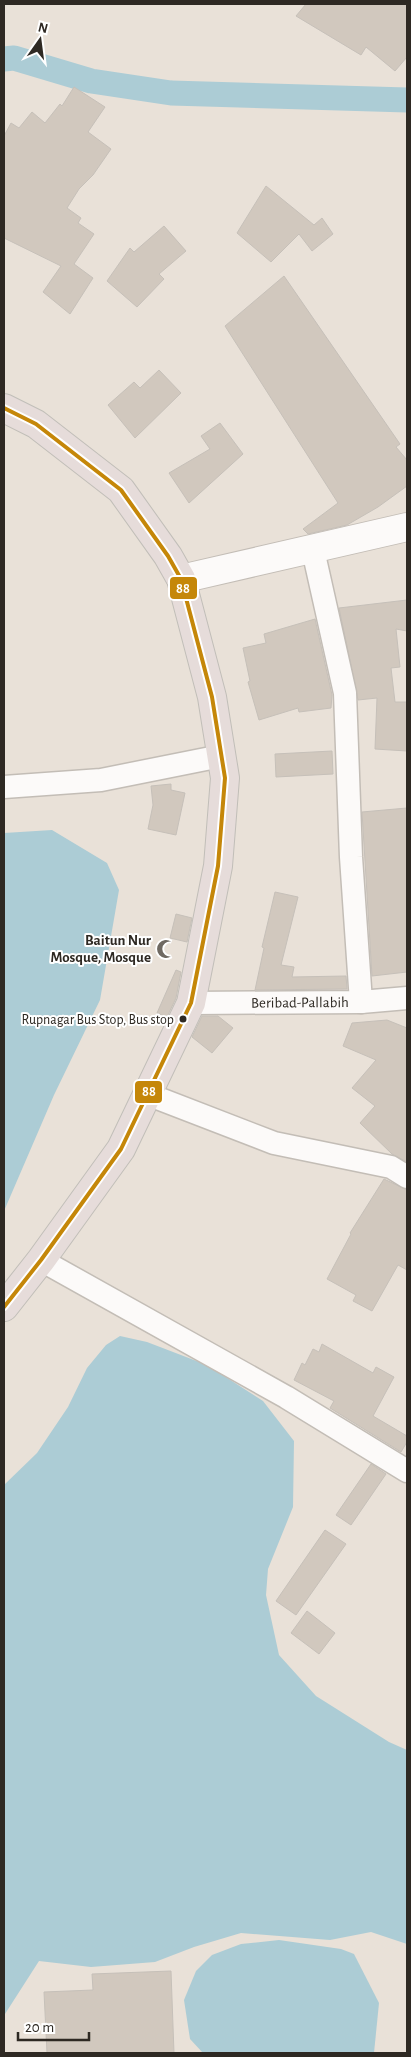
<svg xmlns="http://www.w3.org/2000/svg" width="411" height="2057" font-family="'Alegreya Sans',sans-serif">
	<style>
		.water { fill: #acccd5 }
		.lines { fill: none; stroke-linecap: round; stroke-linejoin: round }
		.canal { stroke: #acccd5; stroke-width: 25 }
		.building { fill: #d1c8be; stroke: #c6c0b9 }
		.minor-casing { stroke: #c3bdb6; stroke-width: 25 }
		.tertiary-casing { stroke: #c3bdb6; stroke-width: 30 }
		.trunk-casing { stroke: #c1beb8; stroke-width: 30 }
		.minor { stroke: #fcfaf9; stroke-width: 22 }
		.tertiary { stroke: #fcfaf9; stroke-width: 28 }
		.trunk { stroke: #e6dcda; stroke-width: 28 }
		.bus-1-casing { stroke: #fff; stroke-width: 8 }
		.bus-1 { stroke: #c58709; stroke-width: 4 }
		.bus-dot { fill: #2e2923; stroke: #fff; stroke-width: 2 }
		.labels { text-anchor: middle; stroke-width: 4; stroke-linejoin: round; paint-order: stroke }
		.bus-label { font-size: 14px; fill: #2e2923; stroke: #fff; text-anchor: end }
		.poi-label { font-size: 15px; font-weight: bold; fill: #2e2923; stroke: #fff; text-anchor: end }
		.street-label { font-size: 15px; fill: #2e2923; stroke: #fff }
		.line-badge { stroke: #fff; stroke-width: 2 }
		.badge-label { font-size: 14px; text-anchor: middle; font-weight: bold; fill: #fff }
	</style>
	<rect width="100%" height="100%" fill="#e9e1d8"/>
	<g class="water">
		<polygon points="52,830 107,863 119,890 100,1000 54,1095 4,1211 4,833"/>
		<polygon points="120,1336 147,1342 207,1365 263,1401 294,1441 293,1507 268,1569 266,1595 279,1655 316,1696 389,1742 407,1750 407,1944 371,1932 330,1940 241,1933 194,1947 155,1962 91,1967 39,1961 5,2014 4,1485 37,1453 68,1407 87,1368 106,1345"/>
		<polygon points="279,1940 341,1949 354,1954 379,2003 374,2053 203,2053 190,2039 184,2000 196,1971 212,1955 241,1944"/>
	</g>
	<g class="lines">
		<polyline class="canal" points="4,59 14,58 91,81 171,93 407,100"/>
	</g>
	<g class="building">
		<polygon points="306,4 407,4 407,57 395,71 366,47 361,55 296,16"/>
		<polygon points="74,87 105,107 88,132 111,149 93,175 79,189 67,208 81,218 78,223 94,234 74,264 93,278 70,314 43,292 61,266 4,238 4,136 11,123 19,128 32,112 45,123 60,104 62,106"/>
		<polygon points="266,186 314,225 322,218 333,234 312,251 299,234 271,262 237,233"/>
		<polygon points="164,226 186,251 159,274 164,279 137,307 107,281 130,248 134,252"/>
		<polygon points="284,276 400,444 396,447 407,460 407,486 378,507 347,525 308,534 303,529 338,503 225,326"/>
		<polygon points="159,370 181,393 135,438 108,405 134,382 140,388"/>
		<polygon points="220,423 243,454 189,503 169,473 210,449 201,436"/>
		<polygon points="407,600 407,631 396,629 400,667 391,668 395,702 407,702 407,751 375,749 377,698 358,700 339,608"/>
		<polygon points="315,619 332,695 331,708 299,712 298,708 259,720 248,682 250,681 243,648 266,643 264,634"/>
		<polygon points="332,751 333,774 276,777 275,754"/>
		<polygon points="171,784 171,790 185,793 176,835 148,829 153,805 151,786"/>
		<polygon points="407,808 407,972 372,976 362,812"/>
		<polygon points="275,892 298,897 281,965 294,967 292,977 346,976 347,989 255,990 264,948 262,947"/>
		<polygon points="176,914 192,918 187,942 170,938"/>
		<polygon points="176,970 181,972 176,998 167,1017 157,1013"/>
		<polygon points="202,1016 218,1016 233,1028 212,1053 192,1037"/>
		<polygon points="387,1020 407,1028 407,1162 392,1154 360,1123 375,1106 352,1088 376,1060 343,1046 352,1023"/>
		<polygon points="384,1179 407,1190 407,1270 398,1265 372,1311 353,1301 356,1295 327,1279 351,1234 350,1233"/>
		<polygon points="322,1344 373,1373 376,1367 394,1377 373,1416 407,1436 407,1442 401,1452 330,1408 334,1401 294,1380 302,1363 305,1365 313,1349 319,1352"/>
		<polygon points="371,1464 386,1474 351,1525 336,1515"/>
		<polygon points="325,1530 346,1544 296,1615 276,1601"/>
		<polygon points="307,1611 335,1633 319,1654 291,1633"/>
		<polygon points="171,1971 174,2053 47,2053 44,1992 93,1990 92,1974"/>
	</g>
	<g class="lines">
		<g class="minor-casing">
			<g id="minor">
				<polyline points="313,550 345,693 351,857 361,1002"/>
				<polyline points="4,787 101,780 221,756"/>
				<path id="s1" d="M191 1003 361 1002 407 998"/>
				<polyline points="147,1094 274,1143 391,1167 407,1177"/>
				<polyline points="41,1260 286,1397 407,1471"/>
			</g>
		</g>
		<g class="tertiary-casing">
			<polyline id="tertiary" points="181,579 407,527"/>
		</g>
		<g class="trunk-casing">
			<polyline id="trunk" points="4,408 36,424 121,490 168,556 181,579 212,697 225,778 218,866 191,1003 121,1149 41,1260 4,1307"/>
		</g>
		<use href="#minor" class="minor"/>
		<use href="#tertiary" class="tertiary"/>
		<use href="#trunk" class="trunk"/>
		<g class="bus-1-casing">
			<polyline id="bus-1" points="4,408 36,424 121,490 168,556 181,579 212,697 225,778 218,866 191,1003 121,1149 41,1260 4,1307"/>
		</g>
		<use href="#bus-1" class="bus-1"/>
	</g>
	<defs>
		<g id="mosque-bare" transform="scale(1.5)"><path d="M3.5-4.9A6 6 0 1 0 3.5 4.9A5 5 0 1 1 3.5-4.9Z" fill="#6f6962" stroke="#fff" stroke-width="2.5" paint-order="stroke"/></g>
	</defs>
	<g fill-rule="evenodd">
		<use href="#mosque-bare" x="166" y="949"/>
	</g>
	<circle class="bus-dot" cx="183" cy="1019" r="4.5"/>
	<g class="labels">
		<g class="bus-label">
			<text x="174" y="1024">Rupnagar Bus Stop, Bus stop</text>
		</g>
		<g class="poi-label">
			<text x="151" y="945">Baitun Nur<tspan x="151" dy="17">Mosque, Mosque</tspan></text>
		</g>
		<g class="street-label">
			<text dy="5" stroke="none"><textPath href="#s1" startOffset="109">Beribad-Pallabih</textPath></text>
		</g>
	</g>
	<g class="line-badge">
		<rect x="169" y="576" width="29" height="24" rx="5" fill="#c58709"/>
		<rect x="134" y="1080" width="29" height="24" rx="5" fill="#c58709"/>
	</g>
	<g class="badge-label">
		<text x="183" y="593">88</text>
		<text x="149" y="1096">88</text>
	</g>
	<rect width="411" height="2057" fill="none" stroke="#2e2923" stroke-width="10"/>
	<g transform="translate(40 40) rotate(14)" stroke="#ffffff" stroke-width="4" paint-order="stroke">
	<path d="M0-4L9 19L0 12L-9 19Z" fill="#2e2923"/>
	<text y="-8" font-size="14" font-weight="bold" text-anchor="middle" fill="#2e2923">N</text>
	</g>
	<path d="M18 2032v8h71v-8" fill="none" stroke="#2e2923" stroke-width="2.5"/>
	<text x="25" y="2032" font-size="15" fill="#2e2923" stroke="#ffffff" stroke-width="4" paint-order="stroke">20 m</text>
</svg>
